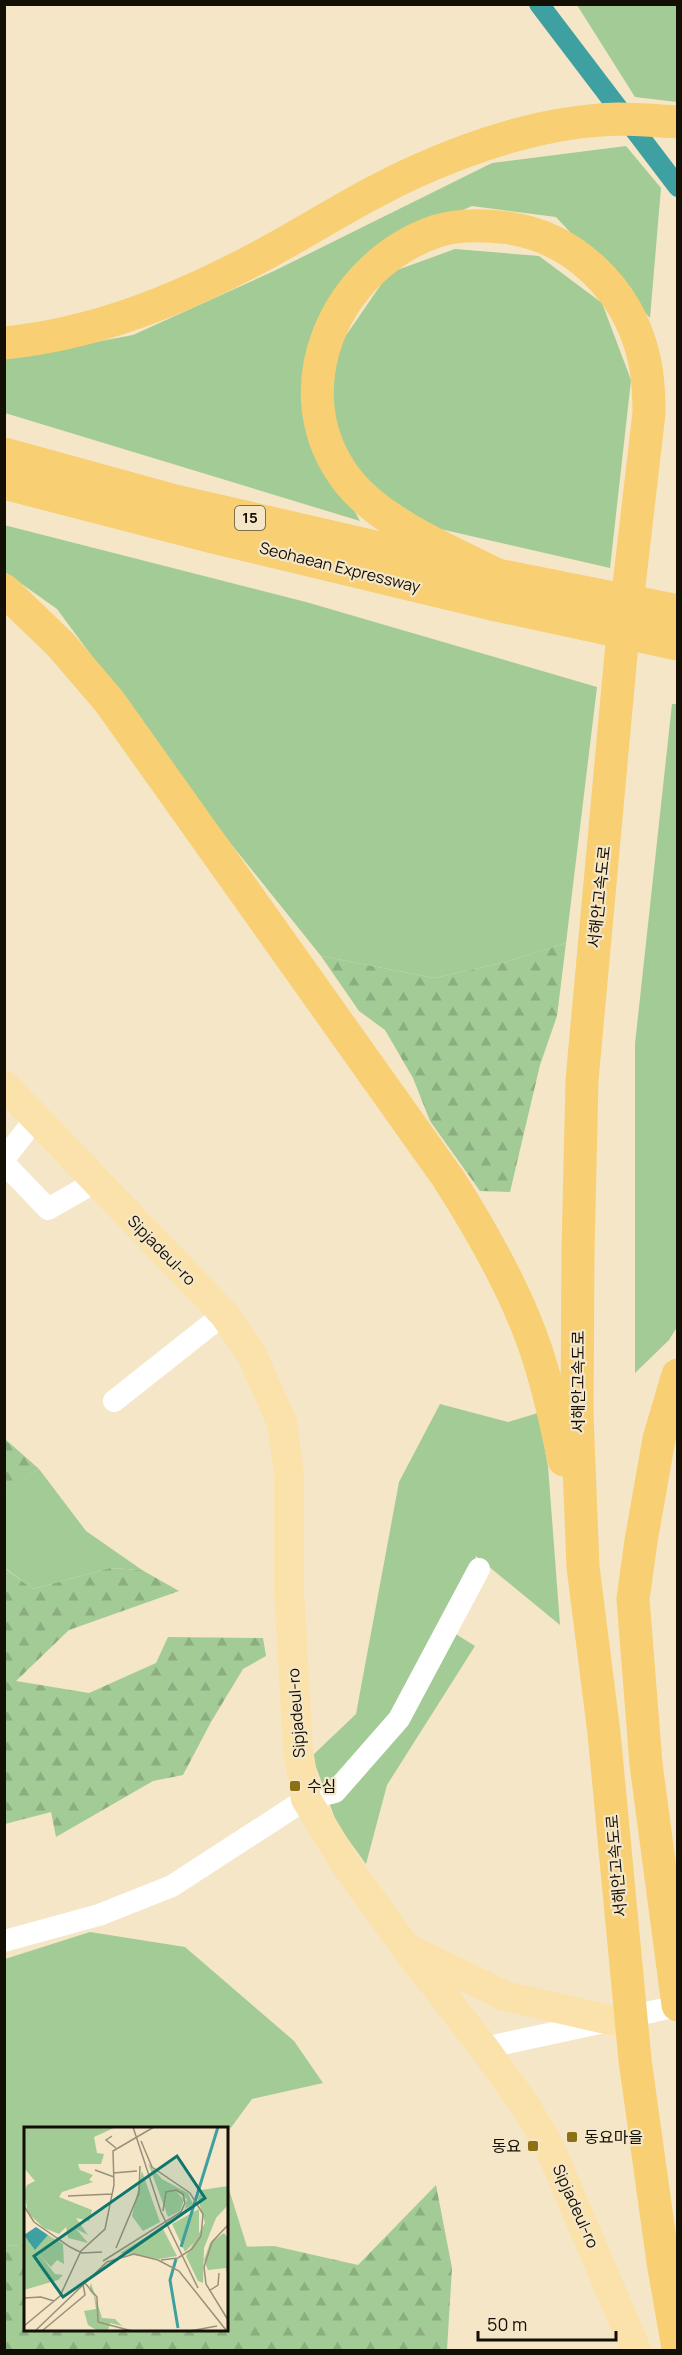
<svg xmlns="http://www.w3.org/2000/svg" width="682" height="2355" font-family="Manrope,'Noto Sans KR',sans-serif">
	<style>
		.grass { fill: #a3cb96 }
		.forest { fill: url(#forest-firs) }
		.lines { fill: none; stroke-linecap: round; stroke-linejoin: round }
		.canal { stroke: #3fa0a1; stroke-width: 20 }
		.minor { stroke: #fff; stroke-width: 22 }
		.major { stroke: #fbe2aa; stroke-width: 30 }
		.highway { stroke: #f8cf72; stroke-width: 33 }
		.poi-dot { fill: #8c7013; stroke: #f4e6c7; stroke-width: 2 }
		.labels { text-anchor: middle; stroke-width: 4.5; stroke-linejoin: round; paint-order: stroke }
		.shield { fill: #f4e6c7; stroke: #57503f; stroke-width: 1.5 }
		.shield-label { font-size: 15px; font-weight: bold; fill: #140f05 }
		.street-label { font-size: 16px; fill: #140f05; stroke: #f4e6c7 }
		.poi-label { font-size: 16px; fill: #140f05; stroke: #f4e6c7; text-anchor: start }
		.inset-river { fill: none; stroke: #3fa0a1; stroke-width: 3 }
		.inset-road { fill: none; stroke: #9a9079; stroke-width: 1.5 }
		.view { fill: #0f766e; fill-opacity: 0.15; stroke: #0f766e; stroke-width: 3 }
		.inset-edge { fill: none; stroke: #140f05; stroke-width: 3 }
	</style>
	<defs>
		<pattern id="forest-firs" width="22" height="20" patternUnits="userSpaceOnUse" patternTransform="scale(1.5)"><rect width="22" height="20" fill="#a3cb96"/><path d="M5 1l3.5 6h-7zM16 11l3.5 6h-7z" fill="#8bad80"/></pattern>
	</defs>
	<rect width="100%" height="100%" fill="#f4e6c7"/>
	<g class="grass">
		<polygon points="577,5 677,5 677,102 635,97"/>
		<polygon points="626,146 661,188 650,318 556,217 472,206 369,251 313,331 306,422 360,521 5,413 5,359 133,335 274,271 492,163"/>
		<polygon points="455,249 539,256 602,303 631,380 610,568 436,528 379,492 327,441 338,347 389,273"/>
		<polygon points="4,525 306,602 597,687 566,943 506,962 434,978 321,956 231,844 57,609 5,572"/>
		<polygon points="672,704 678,704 677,1327 669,1340 635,1373 635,1044"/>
		<polygon points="440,1404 508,1422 538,1413 548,1466 560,1625 476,1556 454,1633 475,1646 387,1785 366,1864 337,1824 312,1756 356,1714 399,1482"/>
		<polygon points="39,1469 86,1531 142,1570 110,1568 33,1589 5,1568 4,1492"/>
		<polygon points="90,1932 185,1947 294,2041 323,2083 252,2099 227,2133 226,2128 26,2128 25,2245 5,2246 5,1959"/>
		<polygon points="226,2183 227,2183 247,2247 227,2247"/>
	</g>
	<g class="forest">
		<polygon points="566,943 557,1016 540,1065 510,1192 480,1191 430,1121 413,1078 385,1030 359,1011 321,956 434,978 506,962"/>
		<polygon points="5,1439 39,1469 5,1492"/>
		<polygon points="4,1568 33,1589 110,1568 142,1570 179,1591 69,1630 16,1681 89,1693 156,1663 168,1637 263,1638 266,1656 243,1669 211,1722 183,1775 153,1781 56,1837 51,1812 5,1824"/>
		<polygon points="436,2185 452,2268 447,2350 5,2350 5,2246 25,2245 26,2330 226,2330 227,2247 274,2246 358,2265"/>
	</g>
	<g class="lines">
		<polyline class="canal" points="539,4 678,187"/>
		<g class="minor">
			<polyline points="4,1159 36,1118"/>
			<polyline points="4,1163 48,1209 97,1181"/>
			<polyline points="114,1401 224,1314"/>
			<polyline points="4,1941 99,1915 172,1886 306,1799 335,1792 399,1719 479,1569"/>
			<polyline points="484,2048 678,2006"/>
		</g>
		<g class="major">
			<polyline points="4,1085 224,1314 252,1355 282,1423 289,1473 289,1590 298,1750 306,1799 346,1865 406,1948 484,2048 526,2107 549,2146 636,2350"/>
			<polyline points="413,1951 505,1996 610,2020"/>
		</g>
		<g class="highway">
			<path d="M4 343C96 334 181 299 261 256 313 228 363 195 417 171 479 143 550 121 618 119 638 119 658 121 678 122"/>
			<polyline points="4,454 171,500 497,575 678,611"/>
			<polyline points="4,483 213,537 492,604 678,644"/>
			<path d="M497 575C449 550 382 524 348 481 278 391 336 265 437 231 459 224 486 225 509 228 575 238 627 290 643 354 648 373 649 393 649 413L621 654 582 1080 578 1251 577 1414 583 1567 604 1733 635 2060 663 2262 678 2348"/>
			<path d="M4 590 61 645 109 701 448 1178C480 1228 510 1280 531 1336 546 1376 555 1419 564 1460"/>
			<polyline points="678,1375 659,1439 641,1541 633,1599 646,1764 678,2005"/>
		</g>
	</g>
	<g class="poi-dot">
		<rect x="289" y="1780" width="12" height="12" rx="3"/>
		<rect x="566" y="2131" width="12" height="12" rx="3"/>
		<rect x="527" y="2140" width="12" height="12" rx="3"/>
	</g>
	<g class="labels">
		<rect class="shield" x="235" y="506" width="30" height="24" rx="4.5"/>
		<g class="shield-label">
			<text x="250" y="523">15</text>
		</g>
		<g class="street-label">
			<text transform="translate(340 567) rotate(14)" y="6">Seohaean Expressway</text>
			<text transform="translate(599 897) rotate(-84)" y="6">서해안고속도로</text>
			<text transform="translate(162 1250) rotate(46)" y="6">Sipjadeul-ro</text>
			<text transform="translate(578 1382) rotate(-90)" y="6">서해안고속도로</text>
			<text transform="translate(296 1713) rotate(-94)" y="6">Sipjadeul-ro</text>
			<text transform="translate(616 1866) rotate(-95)" y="6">서해안고속도로</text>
			<text transform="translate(576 2206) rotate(66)" y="6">Sipjadeul-ro</text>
		</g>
		<g class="poi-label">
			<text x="307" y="1792">수심</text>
			<text x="584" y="2143">동요마을</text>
			<text x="521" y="2152" text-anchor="end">동요</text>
		</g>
	</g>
	<g transform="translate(24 2127)">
		<rect width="204" height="204" fill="#f4e6c7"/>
		<path d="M124 36 138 52 164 66 169 77 161 82 163 72 152 64 160 73 156 84 144 90ZM118 44 136 95 119 104 108 89ZM204 59V78L192 91 180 121 179 156 174 154 162 129 181 96 174 72 177 63ZM175 82V110L161 125 148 97ZM138 100 153 129 135 132 96 126ZM24 108 39 117 40 137 33 133 27 140 11 123ZM67 156 78 191 91 192 98 199 86 196 84 204H74L64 198 60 184 72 182 70 169 65 163Z" fill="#a3cb96"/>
		<path d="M0 0H92L70 10 73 26 80 27 77 37H54L56 43 69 48 65 53 69 55 38 65 35 70 68 83 65 94 52 91 64 108 52 102 64 116 44 111 42 100 35 107 20 101 4 86 0 66 3 58 11 54 0 41ZM200 106 204 111V153L202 141 184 143 180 133 186 116ZM0 108 31 147 39 148 34 153 0 163Z" fill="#a3cb96"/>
		<path d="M12 100 24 108 11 123 0 108Z" fill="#3fa0a1"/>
		<path class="inset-river" d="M157 120 194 0M152 132 146 153 154 201"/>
		<path class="inset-road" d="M109 0 137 85 174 161M88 9 82 13 92 21M117 14 128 40 166 66 179 87 177 109 168 122 154 131 137 133M71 43 90 50M89 46 113 44M44 69 88 67M0 79 10 95 46 120 58 126 78 125M204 98 188 115 180 140 182 157 204 193M92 121 115 66 116 39M79 134 157 85 161 76 159 67 152 63 142 65 139 84M60 155 73 170 74 195 108 204M185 164 194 158 195 146M0 171 17 170 30 174M0 199 36 169 57 124 81 102 90 58 89 24 130 0M11 204 83 135 110 127 134 133 155 144 202 203M18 204 61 168 59 157M166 204 193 199"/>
		<path class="view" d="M153 29 181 71 39 170 10 129Z"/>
		<rect width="204" height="204" class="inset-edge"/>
	</g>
	<rect width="682" height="2355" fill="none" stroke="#140f05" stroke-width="12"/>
	<path d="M478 2331v9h138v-9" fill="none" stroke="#140f05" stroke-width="3"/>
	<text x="487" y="2331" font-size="18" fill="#140f05" stroke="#f4e6c7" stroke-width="4.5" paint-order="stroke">50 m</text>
</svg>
